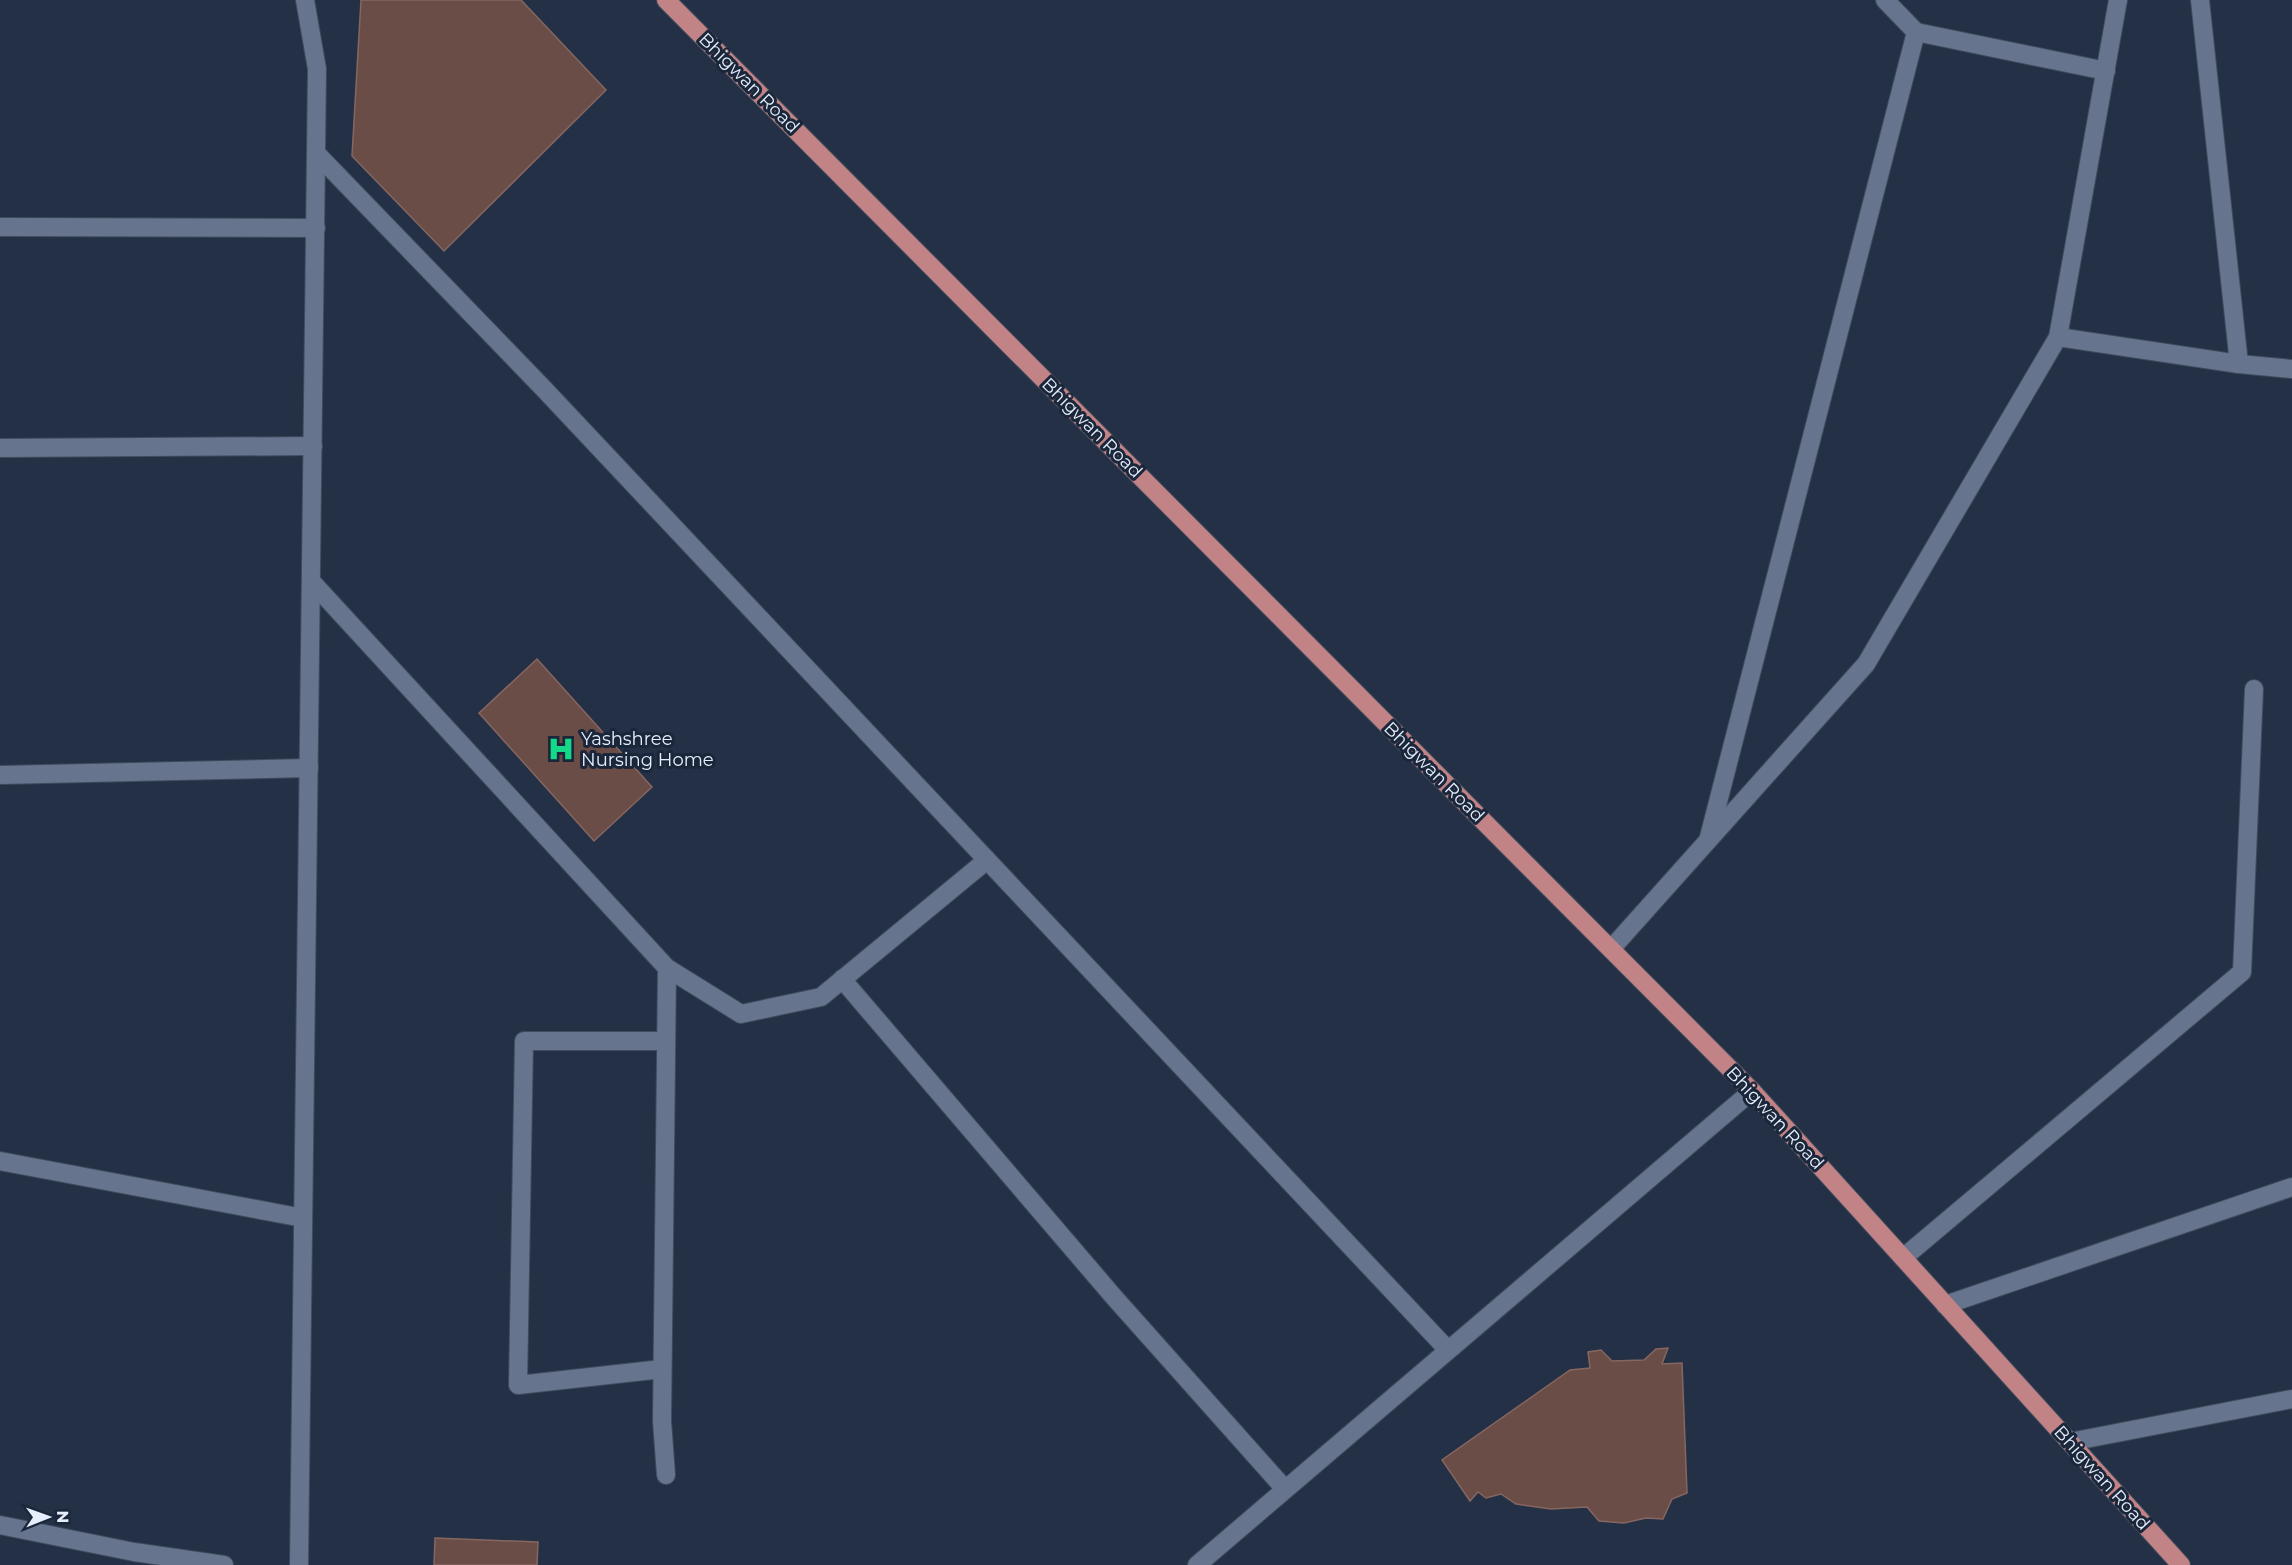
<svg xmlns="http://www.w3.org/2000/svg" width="2292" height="1565" font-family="Montserrat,sans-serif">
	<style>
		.building { fill: #6b4d48; stroke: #856661; stroke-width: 1.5 }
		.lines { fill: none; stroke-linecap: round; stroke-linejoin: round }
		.street-casing { stroke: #404b5d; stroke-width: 20 }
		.secondary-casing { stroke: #404b5d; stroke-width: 20 }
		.primary-casing { stroke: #404b5d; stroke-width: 20 }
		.street { stroke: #66758d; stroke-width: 18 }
		.secondary { stroke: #66758d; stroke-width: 18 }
		.primary { stroke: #c28386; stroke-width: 18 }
		.labels { text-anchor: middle; stroke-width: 6; stroke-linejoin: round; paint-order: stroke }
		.street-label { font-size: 18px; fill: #e6eefc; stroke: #1a263a }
		.poi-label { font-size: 18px; fill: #e6eefc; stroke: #1a263a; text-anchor: start }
	</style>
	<rect width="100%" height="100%" fill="#243045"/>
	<g class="building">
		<polygon points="361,0 521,0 606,90 444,251 352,156"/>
		<polygon points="537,659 652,787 594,841 479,713"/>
		<polygon points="1668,1348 1662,1364 1682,1363 1687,1493 1672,1499 1663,1519 1646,1518 1624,1523 1599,1521 1587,1507 1551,1509 1516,1504 1501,1494 1486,1498 1478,1492 1470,1501 1442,1460 1570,1370 1590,1368 1588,1352 1601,1350 1612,1361 1644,1360 1656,1349"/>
		<polygon points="435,1538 538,1542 537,1565 434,1565"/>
	</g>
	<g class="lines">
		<g class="street-casing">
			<g id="street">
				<polyline points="1885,0 1916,32"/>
				<polyline points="2200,0 2239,364"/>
				<polyline points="316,153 544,389 1448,1350"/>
				<polyline points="0,227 316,228"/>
				<polyline points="2058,337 2239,364 2292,369"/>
				<polyline points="0,448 313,446"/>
				<polyline points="311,581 667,968 741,1014 821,997 987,860"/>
				<polyline points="0,775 309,768"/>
				<polyline points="1709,837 1916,32 2106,71"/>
				<polyline points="1611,949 1866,664 2058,337 2118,0"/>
				<polyline points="842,979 1113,1296 1285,1489"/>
				<polyline points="0,1161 303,1218"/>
				<polyline points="1903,1258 2242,972 2254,689"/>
				<polyline points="1945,1305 2292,1187"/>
				<polyline points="662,1369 518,1385 524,1041 666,1041"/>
				<polyline points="2070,1442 2292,1399"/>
				<polyline points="666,1475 662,1421 667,968"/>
				<polyline points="0,1525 134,1552 224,1565"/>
				<polyline points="1197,1565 1752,1091"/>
			</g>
		</g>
		<g class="secondary-casing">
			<polyline id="secondary" points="299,1565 317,69 305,0"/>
		</g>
		<g class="primary-casing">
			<polyline id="primary" points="666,0 1752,1091 2181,1565"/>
		</g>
		<use href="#street" class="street"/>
		<use href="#secondary" class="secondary"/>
		<use href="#primary" class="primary"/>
	</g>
	<defs>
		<g id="hospital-bare" transform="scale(2.07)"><path d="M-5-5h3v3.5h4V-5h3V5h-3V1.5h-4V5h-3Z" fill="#14d989" stroke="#1a263a" stroke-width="2.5" paint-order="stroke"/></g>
	</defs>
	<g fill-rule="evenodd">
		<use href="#hospital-bare" x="561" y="749"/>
	</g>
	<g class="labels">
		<g class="street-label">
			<text transform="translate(749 83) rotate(45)" y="6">Bhigwan Road</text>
			<text transform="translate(1092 428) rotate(45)" y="6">Bhigwan Road</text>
			<text transform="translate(1434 772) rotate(45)" y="6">Bhigwan Road</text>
			<text transform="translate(1775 1118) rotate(47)" y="6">Bhigwan Road</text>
			<text transform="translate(2102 1478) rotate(48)" y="6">Bhigwan Road</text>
		</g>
		<g class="poi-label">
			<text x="581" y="745">Yashshree<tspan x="581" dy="21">Nursing Home</tspan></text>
		</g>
	</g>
	<g transform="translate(48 1517) rotate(89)" stroke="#1a263a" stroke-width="4.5" paint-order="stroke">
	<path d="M0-4.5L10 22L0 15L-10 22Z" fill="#e6eefc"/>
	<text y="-9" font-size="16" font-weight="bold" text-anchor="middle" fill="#e6eefc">N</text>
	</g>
</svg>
